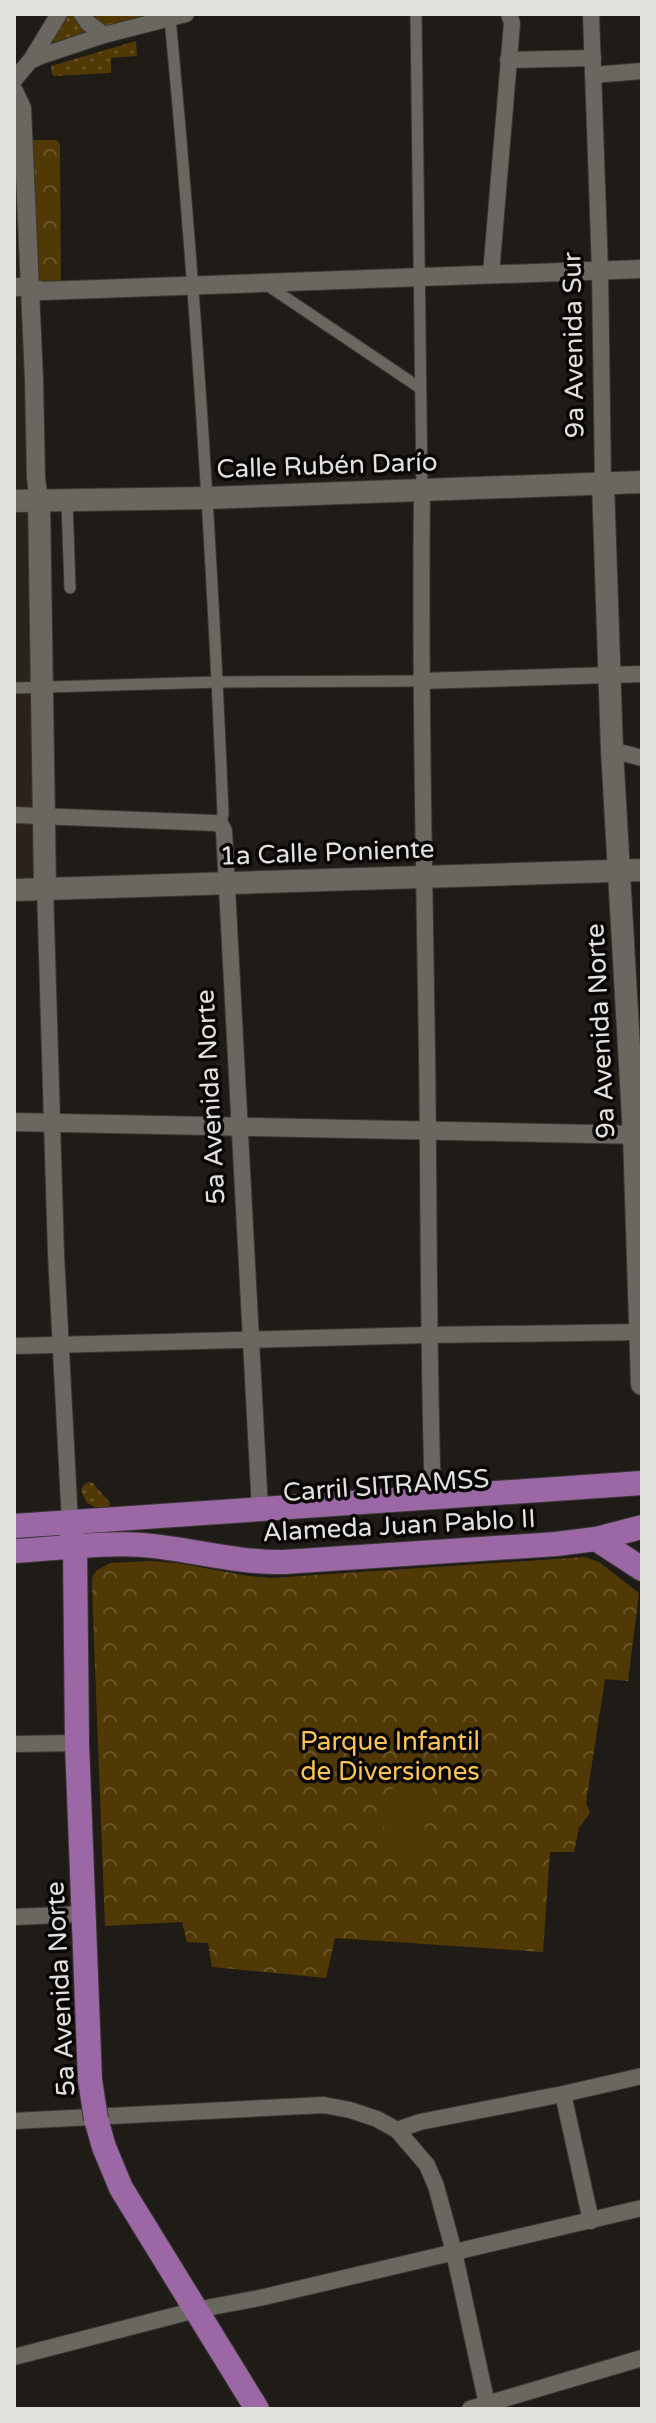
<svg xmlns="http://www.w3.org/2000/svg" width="656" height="2423" font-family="'Varela Round',sans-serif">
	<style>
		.built { fill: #292319 }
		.grass { fill: url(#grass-dots) }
		.forest { fill: url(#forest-crowns) }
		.pitch { fill: #503904 }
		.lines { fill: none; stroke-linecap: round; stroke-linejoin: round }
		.pedestrian-casing { stroke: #393734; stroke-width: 13 }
		.minor-casing { stroke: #393734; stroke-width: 18 }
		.tertiary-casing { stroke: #393734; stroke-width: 20 }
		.secondary-casing { stroke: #393734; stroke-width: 24 }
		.primary-casing { stroke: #393734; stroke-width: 26 }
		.pedestrian { stroke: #6a6761; stroke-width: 11 }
		.minor { stroke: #6a6761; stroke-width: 16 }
		.tertiary { stroke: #6a6761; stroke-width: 18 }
		.secondary { stroke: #6a6761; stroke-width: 22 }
		.primary { stroke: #9b67a4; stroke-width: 24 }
		.primary-bridge-casing { stroke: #393734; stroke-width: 26; stroke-linecap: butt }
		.primary-bridge { stroke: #9b67a4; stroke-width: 24 }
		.labels { text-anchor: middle; stroke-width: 7; stroke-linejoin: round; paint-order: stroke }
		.street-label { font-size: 26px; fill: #e3e1de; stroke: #080705 }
		.park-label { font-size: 26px; fill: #fcc455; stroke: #080705 }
	</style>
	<defs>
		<pattern id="grass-dots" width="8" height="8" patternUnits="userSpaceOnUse" patternTransform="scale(2)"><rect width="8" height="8" fill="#503904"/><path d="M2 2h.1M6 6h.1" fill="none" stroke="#695528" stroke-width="1.8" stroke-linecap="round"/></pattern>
		<pattern id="forest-crowns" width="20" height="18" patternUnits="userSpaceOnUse" patternTransform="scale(2)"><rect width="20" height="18" fill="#503904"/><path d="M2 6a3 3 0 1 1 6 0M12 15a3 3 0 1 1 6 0" fill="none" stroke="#695528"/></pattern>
	</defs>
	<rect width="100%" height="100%" fill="#1f1c17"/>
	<polygon class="built" points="14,96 45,888 14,890"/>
	<g class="grass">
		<polygon points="65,14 77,14 89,32 56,43 52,41"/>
		<polygon points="136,41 137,56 111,58 111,73 54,76 52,74 51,66"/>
		<polygon points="89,1482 93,1483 110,1503 108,1513 87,1503 81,1490 84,1484"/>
	</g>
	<g class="forest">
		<polygon points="89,14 157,14 107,26 100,25"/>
		<polygon points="22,140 56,140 60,144 61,290 28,287"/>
		<polygon points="585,1557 599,1562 639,1593 628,1681 605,1679 586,1803 590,1813 579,1828 574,1852 550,1852 543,1952 335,1938 326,1978 212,1967 208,1943 187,1942 182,1922 105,1926 92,1587 92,1578 96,1571 110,1563 150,1561 177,1563 249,1576 271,1578"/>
	</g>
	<polygon class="pitch" points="396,1773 434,1782 420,1851 381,1843"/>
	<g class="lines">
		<g class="pedestrian-casing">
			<g id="pedestrian">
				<polyline points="416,14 422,490"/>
				<path d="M170 18C195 282 212 548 223 813L221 825"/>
				<polyline points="264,283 420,388"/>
				<polyline points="67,502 70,588"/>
				<polyline points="14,688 218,682 420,681"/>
			</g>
		</g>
		<g class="minor-casing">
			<g id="minor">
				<polyline points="82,14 88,23 104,35"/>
				<polyline points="591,14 600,270 603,483"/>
				<polyline points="31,60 59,14"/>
				<polyline points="508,60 593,58"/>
				<polyline points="593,75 642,71"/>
				<polyline points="14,80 30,61 41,56 104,35 186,14"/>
				<polyline points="491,274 512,23 509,14"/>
				<path d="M422 490C420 677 424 864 427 1051 429 1200 428 1349 433 1498"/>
				<polyline points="420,681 642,674"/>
				<polyline points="612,750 642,758"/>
				<polyline points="14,815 215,823 221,825 224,831 260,1510"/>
				<polyline points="45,888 56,1254 70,1523"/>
				<polyline points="14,1346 428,1335 642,1332"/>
				<polyline points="14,1744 77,1743"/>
				<polyline points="14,1917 83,1914"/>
				<polyline points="563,2094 591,2221"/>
				<polyline points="14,2121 324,2105 350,2110 377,2119 397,2130 427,2165 436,2186 454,2252 488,2409"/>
				<polyline points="397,2130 420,2122 563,2094 642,2076"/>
				<polyline points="14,2357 196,2310 264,2297 642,2208"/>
				<polyline points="470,2409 642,2358"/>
			</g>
		</g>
		<g class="tertiary-casing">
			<g id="tertiary">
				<polyline points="14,91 22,108 34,380 36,478 39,501"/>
				<polyline points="14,287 28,287 42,291 642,269"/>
				<polyline points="14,1122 642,1135"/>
			</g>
		</g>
		<g class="secondary-casing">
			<g id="secondary">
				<polyline points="603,483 612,750 634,1135 642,1384"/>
				<polyline points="14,501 207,498 642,482"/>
				<polyline points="39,501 45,888"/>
				<polyline points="14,890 642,870"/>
			</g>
		</g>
		<g class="primary-casing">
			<g id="primary">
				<polyline points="14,1526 642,1483"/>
				<polyline points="72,1534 75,1548 77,1743 90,2080"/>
				<polyline points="596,1539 642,1569"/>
				<path d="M14 1551C57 1549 101 1542 143 1545 191 1549 236 1563 284 1562L556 1544 596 1539 642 1527"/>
				<polyline points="96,2119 104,2147 121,2188 257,2409"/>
			</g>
		</g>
		<use href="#pedestrian" class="pedestrian"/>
		<use href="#minor" class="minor"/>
		<use href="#tertiary" class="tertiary"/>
		<use href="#secondary" class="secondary"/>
		<use href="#primary" class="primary"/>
		<g class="primary-bridge-casing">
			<polyline id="primary-bridge" points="90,2080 96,2119"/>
		</g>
		<use href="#primary-bridge" class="primary-bridge"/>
	</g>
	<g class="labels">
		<g class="street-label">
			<text transform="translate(573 345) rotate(-91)" y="9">9a Avenida Sur</text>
			<text transform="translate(327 465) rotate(-2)" y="9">Calle Rubén Darío</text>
			<text transform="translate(327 852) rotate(-2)" y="9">1a Calle Poniente</text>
			<text transform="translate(600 1031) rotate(-93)" y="9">9a Avenida Norte</text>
			<text transform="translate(210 1097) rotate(-93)" y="9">5a Avenida Norte</text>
			<text transform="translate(386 1485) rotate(-4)" y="9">Carril SITRAMSS</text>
			<text transform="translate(399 1525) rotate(-3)" y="9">Alameda Juan Pablo II</text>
			<text transform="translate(60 1989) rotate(-93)" y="9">5a Avenida Norte</text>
		</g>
		<g class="park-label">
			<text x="390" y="1750">Parque Infantil<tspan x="390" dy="30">de Diversiones</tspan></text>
		</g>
	</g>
	<rect width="656" height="2423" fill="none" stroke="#e3e1de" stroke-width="32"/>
</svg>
